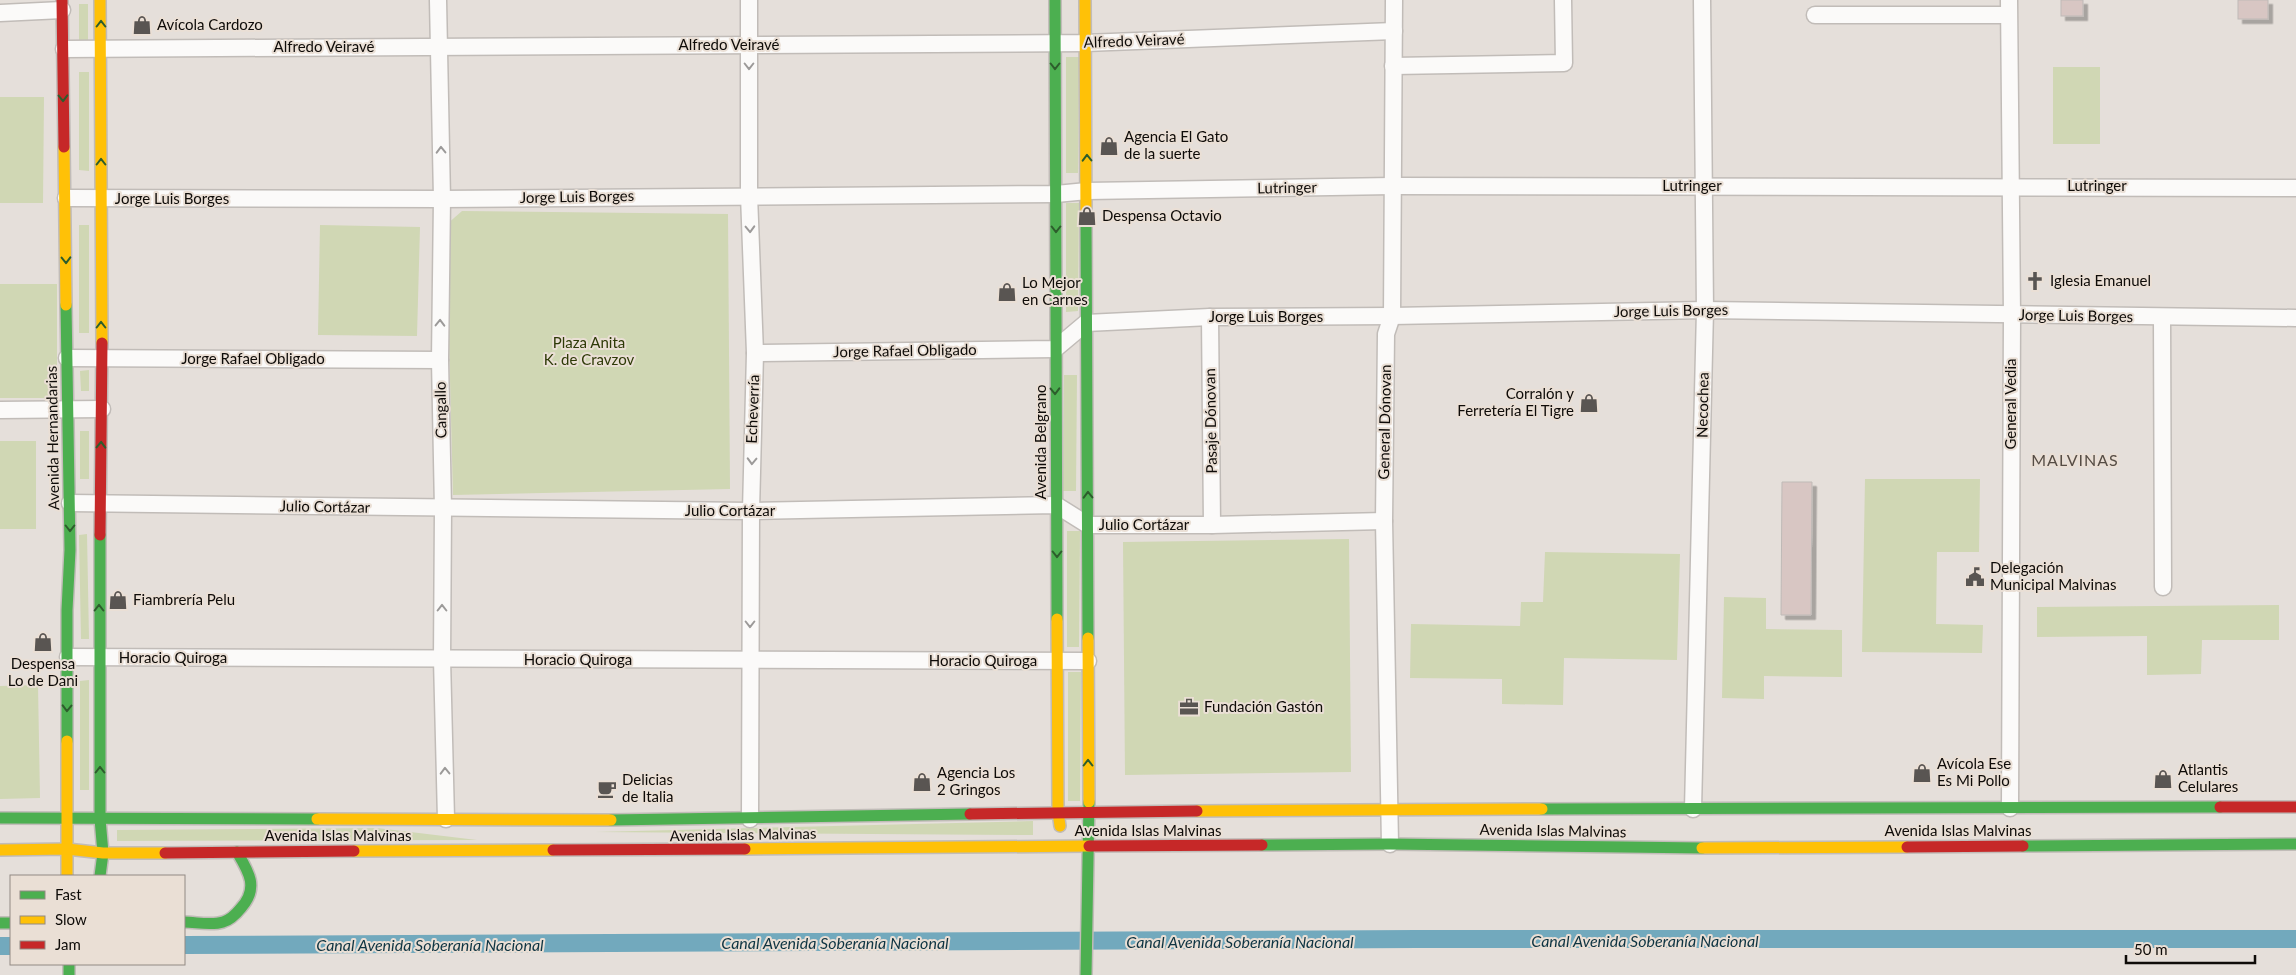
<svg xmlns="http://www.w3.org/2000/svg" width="2296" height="975" font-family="Lato,sans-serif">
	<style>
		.green { fill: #d0d7b4 }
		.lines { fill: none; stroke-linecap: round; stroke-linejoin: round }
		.canal { stroke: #72a9bd; stroke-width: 18 }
		.building { fill: #d8c6c3; stroke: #bfbab7; filter: url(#shadow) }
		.street-casing { stroke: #c1bcb8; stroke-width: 19 }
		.fast-casing { stroke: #c1bcb8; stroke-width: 14 }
		.slow-casing { stroke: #c1bcb8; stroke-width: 14 }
		.jam-casing { stroke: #c1bcb8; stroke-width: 14 }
		.street { stroke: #fbfaf9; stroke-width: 16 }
		.fast { stroke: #4caf50; stroke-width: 11 }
		.slow { stroke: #ffc107; stroke-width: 11 }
		.jam { stroke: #c62828; stroke-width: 11 }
		.oneway { stroke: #2d5d2c }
		.oneway2 { stroke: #9c9a99 }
		.labels { text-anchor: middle; stroke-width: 4; stroke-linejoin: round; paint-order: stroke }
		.poi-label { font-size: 15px; fill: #0e0b08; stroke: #eadfd5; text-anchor: start }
		.street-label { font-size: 15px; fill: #0e0b08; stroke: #eadfd5 }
		.park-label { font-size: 15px; fill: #2e3a07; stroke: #eadfd5 }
		.neighbourhood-label { font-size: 16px; letter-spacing: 1px; fill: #564d45; stroke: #eadfd5 }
		.water-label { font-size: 16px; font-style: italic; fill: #0e3442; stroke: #eadfd5 }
	</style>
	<defs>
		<filter id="shadow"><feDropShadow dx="4.5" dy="4.5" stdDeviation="0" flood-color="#0004"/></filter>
	</defs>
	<rect width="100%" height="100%" fill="#e5dfda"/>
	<g class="green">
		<rect x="79" y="4" width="9" height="40"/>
		<polygon points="1066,57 1079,57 1078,173 1066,173"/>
		<rect x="2053" y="67" width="47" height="77"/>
		<polygon points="79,72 89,72 89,171 79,170"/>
		<polygon points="0,97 44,97 43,203 0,203"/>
		<polygon points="1066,203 1079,203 1078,311 1066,312"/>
		<polygon points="462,211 728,214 730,489 453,495 446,225"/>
		<rect x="79" y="225" width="10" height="108"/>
		<polygon points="320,225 420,227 417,336 318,335"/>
		<rect x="0" y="284" width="57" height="114"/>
		<polygon points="89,370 89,391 81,391 80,371"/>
		<polygon points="1064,375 1077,375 1076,491 1063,491"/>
		<rect x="80" y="431" width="9" height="48"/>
		<rect x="0" y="441" width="36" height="88"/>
		<polygon points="1865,479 1980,479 1979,552 1937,552 1936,624 1983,625 1982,653 1862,652"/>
		<polygon points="1067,531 1080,531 1079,647 1067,647"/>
		<polygon points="87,534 89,639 81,639 79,535"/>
		<polygon points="1349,539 1351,772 1125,775 1123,542"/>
		<polygon points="1545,552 1680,554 1677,660 1564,658 1563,705 1502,704 1502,679 1410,678 1411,624 1520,626 1521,602 1543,602"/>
		<polygon points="1724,597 1766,598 1766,629 1842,630 1842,677 1764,676 1764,699 1722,698"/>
		<polygon points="2279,605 2279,640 2202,640 2201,674 2147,675 2147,636 2037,637 2037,607"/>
		<polygon points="1068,672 1081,672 1080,801 1068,801"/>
		<polygon points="89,680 89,790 80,790 80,681"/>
		<polygon points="38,685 40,798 0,799 0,686"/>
		<polygon points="1033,821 1033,835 595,832"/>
		<polygon points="377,828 477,840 117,841 117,830"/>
	</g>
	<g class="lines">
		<g class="canal">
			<polyline points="184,945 1417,939 2296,939"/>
			<polyline points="0,946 11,946"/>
		</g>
	</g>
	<g class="building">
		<rect x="2061" y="0" width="22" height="16"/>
		<rect x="2238" y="0" width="30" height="19"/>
		<polygon points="1782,482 1812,482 1811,615 1781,615"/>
	</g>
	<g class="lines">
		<g class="street-casing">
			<g id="street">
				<polyline points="438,0 442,199 440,360 443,509 442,659 446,819"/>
				<polyline points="749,0 749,195 755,353 751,511 750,819"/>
				<polyline points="2009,0 2012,315 2010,808"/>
				<polyline points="0,13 62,10"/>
				<polyline points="1815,15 2008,15"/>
				<polyline points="64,49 1085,43 1394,31"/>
				<polyline points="1393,66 1564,63 1563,0"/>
				<polyline points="66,198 442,199 1056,194 1087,191 1392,186 2296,188"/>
				<polyline points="1210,317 1212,525"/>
				<polyline points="2162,317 2163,587"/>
				<polyline points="755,353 1055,349 1086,323 1210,317 1392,316 1705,310 2296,318"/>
				<polyline points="67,358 440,360"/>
				<polyline points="0,410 102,409"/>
				<polyline points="70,503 751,511 1056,505 1088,525 1212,525 1384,521"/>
				<polyline points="68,657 1088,661"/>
				<polyline points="1693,809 1705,310 1702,0"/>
				<polyline points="1390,844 1384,521 1386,334 1392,316 1394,0"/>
			</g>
		</g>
		<g class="fast-casing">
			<g id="fast">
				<polyline points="1055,0 1057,619"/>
				<polyline points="1086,220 1088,638"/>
				<polyline points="66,305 70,550 67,610 67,741"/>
				<polyline points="1542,809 2220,807"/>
				<polyline points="0,818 317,819"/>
				<polyline points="611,820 970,814"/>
				<polyline points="1262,845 1390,844 1702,848"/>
				<polyline points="2023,846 2296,844"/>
				<polyline points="100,876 103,853 100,819 100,535"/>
				<path d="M184 922C196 922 211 926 223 922 230 920 237 913 241 908 259 888 249 872 237 852"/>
				<polyline points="0,923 11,923"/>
				<polyline points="69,964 69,975"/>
				<polyline points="1086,975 1089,802"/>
			</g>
		</g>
		<g class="slow-casing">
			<g id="slow">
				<polyline points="100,0 102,343"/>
				<polyline points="1085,0 1086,220"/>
				<polyline points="64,147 66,305"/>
				<polyline points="1057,619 1058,812 1060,826"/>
				<polyline points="1088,638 1089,802"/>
				<polyline points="67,741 67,876"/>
				<polyline points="1197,811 1542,809"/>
				<polyline points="317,819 611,820"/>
				<polyline points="1702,848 1907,847"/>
				<polyline points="745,849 1089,846"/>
				<polyline points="0,850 67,849 103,853 165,853"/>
				<polyline points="354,851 553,850"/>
			</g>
		</g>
		<g class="jam-casing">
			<g id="jam">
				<polyline points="62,0 64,147"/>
				<polyline points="100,535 102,343"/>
				<polyline points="2220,807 2296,807"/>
				<polyline points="970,814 1197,811"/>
				<polyline points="1089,846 1262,845"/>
				<polyline points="1907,847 2023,846"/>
				<polyline points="553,850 745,849"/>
				<polyline points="165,853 354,851"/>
			</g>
		</g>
		<use href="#street" class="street"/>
		<use href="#fast" class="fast"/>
		<use href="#slow" class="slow"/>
		<use href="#jam" class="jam"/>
	</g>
	<defs><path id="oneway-chevron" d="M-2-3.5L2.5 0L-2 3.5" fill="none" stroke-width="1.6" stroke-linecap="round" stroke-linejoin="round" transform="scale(1.25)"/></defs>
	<g class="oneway">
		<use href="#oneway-chevron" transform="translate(101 24) rotate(-90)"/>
		<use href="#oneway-chevron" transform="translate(1055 66) rotate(90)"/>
		<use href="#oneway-chevron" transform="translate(63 98) rotate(89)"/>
		<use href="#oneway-chevron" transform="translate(1087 158) rotate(-91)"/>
		<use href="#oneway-chevron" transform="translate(101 162) rotate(-90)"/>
		<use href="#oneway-chevron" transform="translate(1056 229) rotate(90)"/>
		<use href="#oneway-chevron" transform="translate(66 260) rotate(89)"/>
		<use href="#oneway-chevron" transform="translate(101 325) rotate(-90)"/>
		<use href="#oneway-chevron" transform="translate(1055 391) rotate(89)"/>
		<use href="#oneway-chevron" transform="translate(101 445) rotate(-88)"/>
		<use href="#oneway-chevron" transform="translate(1088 495) rotate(-91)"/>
		<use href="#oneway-chevron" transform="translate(70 528) rotate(90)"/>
		<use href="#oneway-chevron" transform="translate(1057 554) rotate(90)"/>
		<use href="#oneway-chevron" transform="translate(99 608) rotate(-90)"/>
		<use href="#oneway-chevron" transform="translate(67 708) rotate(91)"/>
		<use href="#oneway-chevron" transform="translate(1088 763) rotate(-90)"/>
		<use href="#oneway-chevron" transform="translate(100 770) rotate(-90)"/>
	</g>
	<g class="oneway2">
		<use href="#oneway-chevron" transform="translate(749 66) rotate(90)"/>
		<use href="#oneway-chevron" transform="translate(441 150) rotate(-91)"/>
		<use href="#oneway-chevron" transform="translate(750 229) rotate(88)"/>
		<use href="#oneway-chevron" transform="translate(440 323) rotate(-89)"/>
		<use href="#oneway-chevron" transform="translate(752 461) rotate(92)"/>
		<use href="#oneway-chevron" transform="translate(442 608) rotate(-90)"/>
		<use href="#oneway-chevron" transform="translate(750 624) rotate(90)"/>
		<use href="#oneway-chevron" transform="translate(445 771) rotate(-91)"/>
	</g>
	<defs>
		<g id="shop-bare" transform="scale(1.5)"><path d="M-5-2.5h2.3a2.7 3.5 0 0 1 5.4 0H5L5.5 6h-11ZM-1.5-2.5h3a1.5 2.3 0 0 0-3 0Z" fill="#595552" stroke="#eadfd5" stroke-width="2.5" paint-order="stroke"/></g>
		<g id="church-bare" transform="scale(1.5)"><path d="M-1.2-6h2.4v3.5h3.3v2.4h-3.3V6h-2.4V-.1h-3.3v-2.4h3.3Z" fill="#595552" stroke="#eadfd5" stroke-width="2.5" paint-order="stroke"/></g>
		<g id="civic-bare" transform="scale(1.5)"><path d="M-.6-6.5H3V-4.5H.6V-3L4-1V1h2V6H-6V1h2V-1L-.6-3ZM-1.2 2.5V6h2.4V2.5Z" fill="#595552" stroke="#eadfd5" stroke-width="2.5" paint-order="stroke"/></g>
		<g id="office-bare" transform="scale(1.5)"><path d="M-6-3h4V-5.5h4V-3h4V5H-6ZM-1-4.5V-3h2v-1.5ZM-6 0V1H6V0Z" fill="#595552" stroke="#eadfd5" stroke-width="2.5" paint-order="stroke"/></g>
		<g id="cafe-bare" transform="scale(1.5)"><path d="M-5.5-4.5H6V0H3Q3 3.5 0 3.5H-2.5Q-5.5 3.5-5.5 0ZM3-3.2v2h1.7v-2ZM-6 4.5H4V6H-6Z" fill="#595552" stroke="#eadfd5" stroke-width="2.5" paint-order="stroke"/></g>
	</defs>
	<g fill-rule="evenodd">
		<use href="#shop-bare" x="142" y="25"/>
		<use href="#shop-bare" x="1109" y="146"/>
		<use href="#shop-bare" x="1087" y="216"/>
		<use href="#church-bare" x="2035" y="281"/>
		<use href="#shop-bare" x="1007" y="292"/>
		<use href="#shop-bare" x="1589" y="403"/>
		<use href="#civic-bare" x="1975" y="577"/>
		<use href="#shop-bare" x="118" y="600"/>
		<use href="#shop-bare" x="43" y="642"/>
		<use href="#office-bare" x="1189" y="707"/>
		<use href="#shop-bare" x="1922" y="773"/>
		<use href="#shop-bare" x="2163" y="779"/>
		<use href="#shop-bare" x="922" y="782"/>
		<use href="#cafe-bare" x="607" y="789"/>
	</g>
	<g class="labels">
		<g class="poi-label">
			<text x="157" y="30">Avícola Cardozo</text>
			<text x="1124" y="142">Agencia El Gato<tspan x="1124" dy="17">de la suerte</tspan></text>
			<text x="1102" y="221">Despensa Octavio</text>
			<text x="2050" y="286">Iglesia Emanuel</text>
			<text x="1022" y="288">Lo Mejor<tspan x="1022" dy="17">en Carnes</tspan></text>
			<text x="1574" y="399" text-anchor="end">Corralón y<tspan x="1574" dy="17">Ferretería El Tigre</tspan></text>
			<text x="1990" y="573">Delegación<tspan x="1990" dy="17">Municipal Malvinas</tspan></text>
			<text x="133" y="605">Fiambrería Pelu</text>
			<text x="43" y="669" text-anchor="middle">Despensa<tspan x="43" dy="17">Lo de Dani</tspan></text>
			<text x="1204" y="712">Fundación Gastón</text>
			<text x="1937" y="769">Avícola Ese<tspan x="1937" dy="17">Es Mi Pollo</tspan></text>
			<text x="2178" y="775">Atlantis<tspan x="2178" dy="17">Celulares</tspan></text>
			<text x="937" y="778">Agencia Los<tspan x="937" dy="17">2 Gringos</tspan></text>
			<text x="622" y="785">Delicias<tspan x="622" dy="17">de Italia</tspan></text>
		</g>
		<g class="street-label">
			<text transform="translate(1134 41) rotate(-2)" y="5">Alfredo Veiravé</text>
			<text x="729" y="50">Alfredo Veiravé</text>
			<text x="324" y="52">Alfredo Veiravé</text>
			<text x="1692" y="191">Lutringer</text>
			<text x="2097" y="191">Lutringer</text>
			<text transform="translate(1287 188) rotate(-1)" y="5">Lutringer</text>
			<text transform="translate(577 197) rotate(-1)" y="5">Jorge Luis Borges</text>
			<text x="172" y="204">Jorge Luis Borges</text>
			<text transform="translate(1671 311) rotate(-1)" y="5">Jorge Luis Borges</text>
			<text transform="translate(2076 316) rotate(1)" y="5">Jorge Luis Borges</text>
			<text x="1266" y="322">Jorge Luis Borges</text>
			<text transform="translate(905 351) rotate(-1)" y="5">Jorge Rafael Obligado</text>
			<text x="253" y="364">Jorge Rafael Obligado</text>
			<text transform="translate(2011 404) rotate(-90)" y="5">General Vedia</text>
			<text transform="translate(1703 405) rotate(-89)" y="5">Necochea</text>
			<text transform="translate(753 409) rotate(-88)" y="5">Echeverría</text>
			<text transform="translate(441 410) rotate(-91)" y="5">Cangallo</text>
			<text transform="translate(1211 421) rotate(-91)" y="5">Pasaje Dónovan</text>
			<text transform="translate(1385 422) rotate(-89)" y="5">General Dónovan</text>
			<text transform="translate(53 438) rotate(-91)" y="5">Avenida Hernandarias</text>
			<text transform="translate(1041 442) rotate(-90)" y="5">Avenida Belgrano</text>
			<text transform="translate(325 507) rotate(1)" y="5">Julio Cortázar</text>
			<text x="730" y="516">Julio Cortázar</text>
			<text x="1144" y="530">Julio Cortázar</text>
			<text x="173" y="663">Horacio Quiroga</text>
			<text x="578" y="665">Horacio Quiroga</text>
			<text x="983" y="666">Horacio Quiroga</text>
			<text x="1148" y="836">Avenida Islas Malvinas</text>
			<text transform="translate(1553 831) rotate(1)" y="5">Avenida Islas Malvinas</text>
			<text x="1958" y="836">Avenida Islas Malvinas</text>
			<text transform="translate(743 835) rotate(-1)" y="5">Avenida Islas Malvinas</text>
			<text x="338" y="841">Avenida Islas Malvinas</text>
		</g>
		<g class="park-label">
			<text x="589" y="348">Plaza Anita<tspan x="589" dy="17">K. de Cravzov</tspan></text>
		</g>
		<g class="neighbourhood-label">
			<text x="2075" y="466">MALVINAS</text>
		</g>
		<g class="water-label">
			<text x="1645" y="947">Canal Avenida Soberanía Nacional</text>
			<text x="1240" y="948">Canal Avenida Soberanía Nacional</text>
			<text x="835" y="949">Canal Avenida Soberanía Nacional</text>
			<text x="430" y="951">Canal Avenida Soberanía Nacional</text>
		</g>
	</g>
	<rect x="10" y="875" width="175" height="90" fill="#eadfd5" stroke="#928a83"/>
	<rect x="20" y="891" width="25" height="8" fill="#4caf50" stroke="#928a83"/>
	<text x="55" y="900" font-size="15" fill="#0e0b08">Fast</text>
	<rect x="20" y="916" width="25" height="8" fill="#ffc107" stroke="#928a83"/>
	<text x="55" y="925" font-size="15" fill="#0e0b08">Slow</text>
	<rect x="20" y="941" width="25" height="8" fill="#c62828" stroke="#928a83"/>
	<text x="55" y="950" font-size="15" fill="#0e0b08">Jam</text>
	<path d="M2126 955v8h129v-8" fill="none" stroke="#0e0b08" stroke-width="2.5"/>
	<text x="2134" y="955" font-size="15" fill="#0e0b08" stroke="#eadfd5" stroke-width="4" paint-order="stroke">50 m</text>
</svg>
